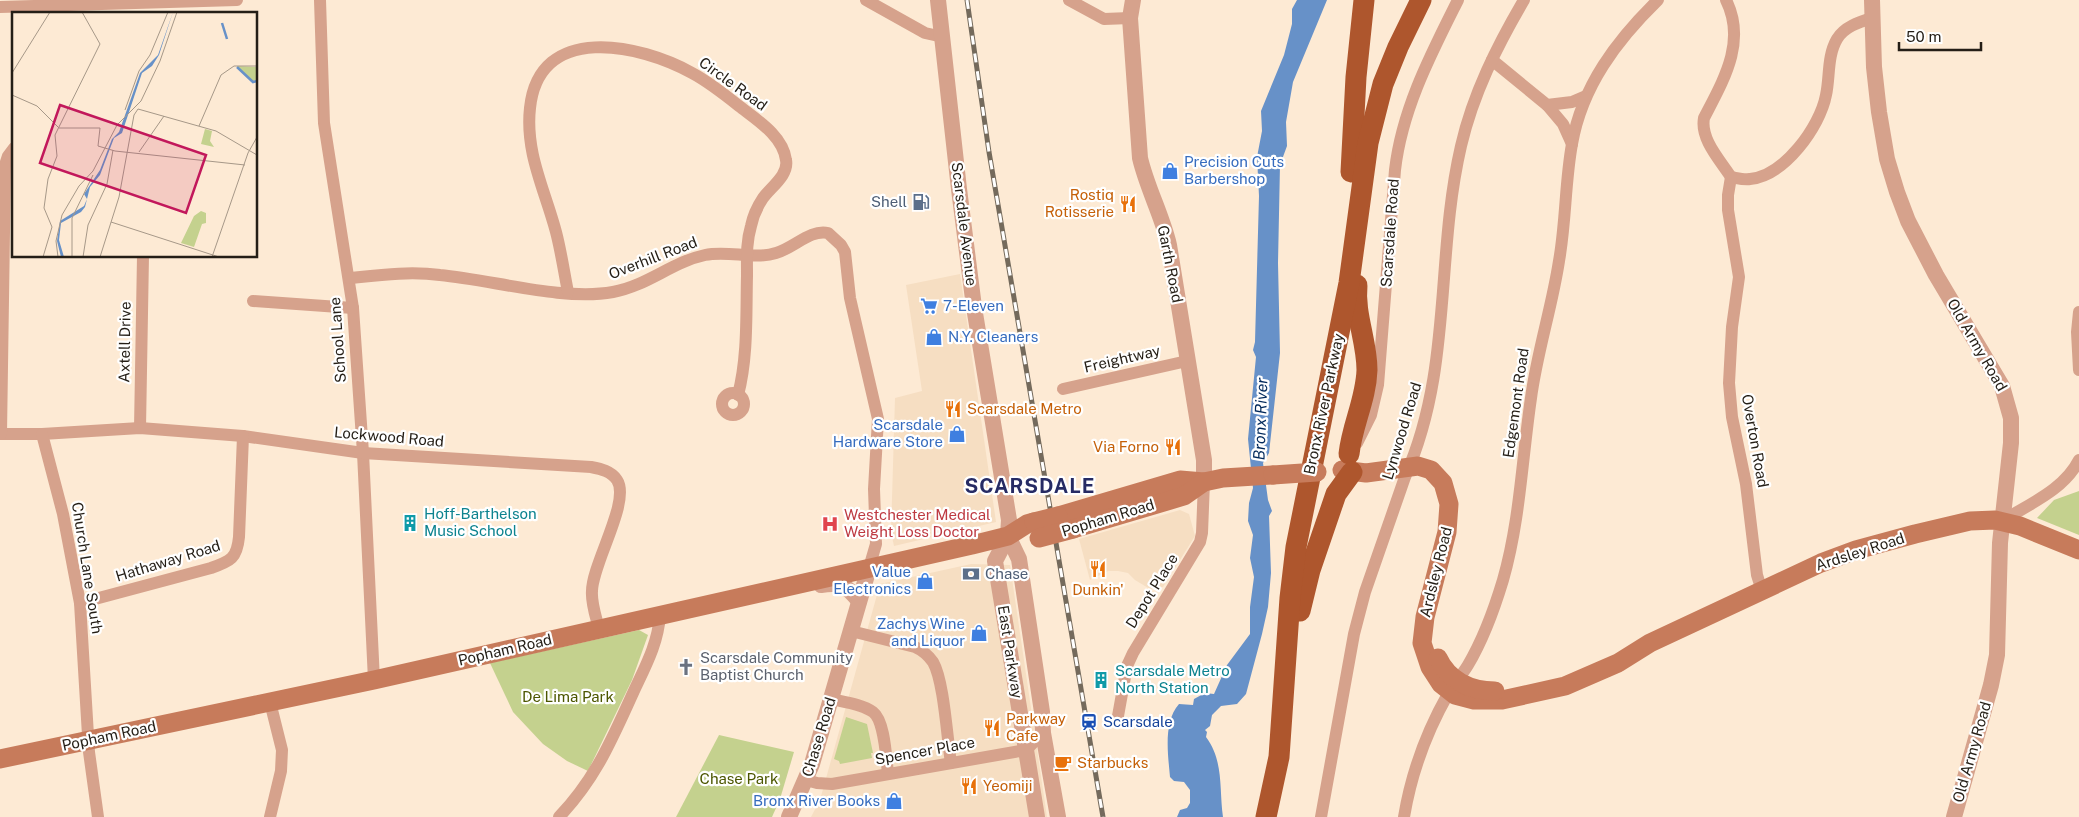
<svg xmlns="http://www.w3.org/2000/svg" width="2079" height="817" font-family="'Public Sans',sans-serif">
	<style>
		.built { fill: #f6dec2 }
		.green { fill: #c4d18e }
		.water { fill: #6791c8 }
		.lines { fill: none; stroke-linecap: round; stroke-linejoin: round }
		.minor { stroke: #d6a28c; stroke-width: 12 }
		.tertiary { stroke: #d6a28c; stroke-width: 16 }
		.secondary { stroke: #c77b5b; stroke-width: 19 }
		.trunk { stroke: #ae562d; stroke-width: 21 }
		.rail-casing { stroke: #746a5c; stroke-width: 5 }
		.rail { stroke: #fff; stroke-width: 3; stroke-dasharray: 9; stroke-linecap: butt }
		.secondary-bridge { stroke: #c77b5b; stroke-width: 19 }
		.labels { text-anchor: middle; stroke-width: 4.5; stroke-linejoin: round; paint-order: stroke }
		.street-label { font-size: 15px; fill: #241e16; stroke: #fff }
		.shop-label { font-size: 15px; fill: #366cbe; stroke: #fff; text-anchor: end }
		.food-label { font-size: 15px; fill: #c56008; stroke: #fff; text-anchor: start }
		.service-label { font-size: 15px; fill: #4e5e75; stroke: #fff; text-anchor: end }
		.culture-label { font-size: 15px; fill: #0d838f; stroke: #fff; text-anchor: start }
		.health-label { font-size: 15px; fill: #be3a42; stroke: #fff; text-anchor: start }
		.worship-label { font-size: 15px; fill: #5b616d; stroke: #fff; text-anchor: start }
		.park-label { font-size: 15px; fill: #4c5600; stroke: #fff }
		.transit-label { font-size: 15px; fill: #164399; stroke: #fff; text-anchor: start }
		.water-label { font-size: 16px; font-style: italic; fill: #00285a; stroke: #fff }
		.district-label { font-size: 20px; font-weight: bold; letter-spacing: 1px; fill: #262b64; stroke: #fff }
		.inset-river { fill: none; stroke: #6791c8; stroke-width: 2.5 }
		.inset-road { fill: none; stroke: #a69888; stroke-width: 1 }
		.view { fill: #c2185b; fill-opacity: 0.15; stroke: #c2185b; stroke-width: 2.5 }
		.inset-edge { fill: none; stroke: #241e16; stroke-width: 2.5 }
	</style>
	<rect width="100%" height="100%" fill="#fdead4"/>
	<g class="built">
		<polygon points="960,274 996,522 894,546 891,532 895,398 922,391 906,285"/>
		<polygon points="1180,510 1189,514 1195,536 1163,587 1150,589 1135,580 1128,573 1118,571 1108,571 1090,580 1079,539"/>
		<polygon points="971,564 1010,565 1047,817 811,817 820,800 880,584"/>
	</g>
	<g class="green">
		<polygon points="2079,491 2079,535 2037,518 2054,500"/>
		<polygon points="639,630 648,635 632,680 588,771 567,761 543,744 513,712 490,663"/>
		<polygon points="846,717 867,724 873,753 871,753 872,758 840,764 839,761 834,759"/>
		<polygon points="719,735 794,752 780,799 772,817 676,817"/>
	</g>
	<path class="water" d="M1297 0H1327L1293 82 1286 122 1287 146 1280 165 1278 263 1280 353 1269 453 1263 463 1268 500 1272 511 1269 516 1271 573 1268 607 1262 634 1246 694 1237 704 1221 706 1212 715 1210 726 1205 730 1207 732 1206 737C1224 761 1219 789 1223 817H1177L1180 810 1187 808 1190 803V790L1184 782 1174 781 1170 777C1168 754 1163 722 1179 704L1193 705 1194 699 1205 693 1214 694 1227 665 1250 634V607L1254 577 1250 558 1253 535 1248 521 1249 503 1253 488 1248 439 1256 357 1253 350 1255 342 1259 196 1257 157 1262 131 1261 111 1284 55 1292 24V9Z"/>
	<g class="lines">
		<g class="minor">
			<polyline points="320,0 324,123 353,308 363,453 374,680"/>
			<polyline points="866,0 925,33 943,37"/>
			<polyline points="1069,0 1104,19 1130,18"/>
			<path d="M1726 0C1747 42 1723 81 1704 118 1700 139 1720 160 1731 177 1737 178 1744 180 1750 179 1784 176 1820 127 1826 95 1830 77 1827 56 1837 39 1844 27 1859 22 1872 18"/>
			<polyline points="0,7 237,0"/>
			<polyline points="1492,60 1547,105 1572,102 1586,96"/>
			<polyline points="1547,105 1563,124 1572,144"/>
			<polyline points="1731,177 1728,195 1728,210 1739,277 1732,327 1729,383 1732,417 1746,484 1757,575 1762,591"/>
			<path d="M350 278C379 275 410 271 440 275 493 280 563 301 613 292 647 286 672 262 705 255 728 250 754 260 776 253 794 248 810 229 828 233L841 245 845 252 850 298 878 419 874 489 876 544 869 568"/>
			<path d="M568 292C564 272 561 251 556 232 545 190 525 153 530 108 539 22 640 44 692 73 709 82 724 94 739 106 757 120 783 136 786 160 789 175 771 187 763 198 757 207 753 216 751 226 746 243 747 258 747 276 746 314 748 357 738 395"/>
			<polyline points="253,301 353,308"/>
			<polyline points="2079,312 2077,332 2079,370"/>
			<polyline points="1063,389 1187,361"/>
			<circle cx="733" cy="404" r="11"/>
			<polyline points="140,428 143,256"/>
			<path d="M0 434H42L140 428 243 436 363 453 591 467C601 469 611 471 617 480 631 501 592 564 592 591 591 603 596 617 599 629"/>
			<polyline points="1,434 5,165 8,156 14,148"/>
			<polyline points="42,434 63,514 80,603 89,752 98,817"/>
			<path d="M1357 443 1371 415 1378 385 1395 170C1402 109 1431 54 1458 0"/>
			<path d="M2002 521C2029 504 2064 490 2079 460"/>
			<path d="M80 603 211 568C231 561 237 558 239 537L243 436"/>
			<path d="M851 631 915 647C922 650 928 655 933 662 944 681 947 738 951 763"/>
			<path d="M831 699C844 702 862 704 873 712 885 721 886 759 888 773"/>
			<polyline points="270,702 282,750 281,771 270,817"/>
			<polyline points="1118,716 1127,666 1133,653 1200,542 1202,533 1204,482"/>
			<polyline points="806,780 817,783 832,784 1026,750 1043,733"/>
			<path d="M559 817C596 778 611 741 633 693 645 667 658 644 660 615"/>
			<path d="M1321 817 1354 634 1365 592 1405 477C1453 369 1435 258 1461 146 1473 94 1497 46 1524 0"/>
			<path d="M1404 817C1411 775 1427 731 1448 694 1454 684 1462 675 1468 665 1484 638 1494 610 1503 580 1520 521 1522 459 1531 398 1537 352 1552 307 1559 261 1566 222 1565 182 1572 144 1582 86 1617 40 1658 0"/>
		</g>
		<g class="tertiary">
			<polyline points="938,0 959,189 974,307 1009,520 1008,536 995,561 1037,817"/>
			<path d="M1133 0 1130 18 1140 158C1147 188 1162 215 1169 245L1204 460V482"/>
			<polyline points="1872,0 1874,67 1879,112 1887,159 1897,192 1908,221 1936,275 2002,386 2011,418 2011,443 2000,543 1997,655 1991,685 1954,817"/>
			<polyline points="1008,536 1019,559 1042,712 1043,733 1058,817"/>
			<path d="M821 585C842 582 846 585 859 601"/>
			<polyline points="789,817 812,764 869,568"/>
		</g>
		<g class="secondary">
			<polyline points="1342,470 1366,473 1418,466 1431,470 1443,483 1449,504 1447,532 1425,617 1422,643 1430,667 1441,684 1455,695 1474,700 1502,700 1565,686 1618,663 1650,643 1821,563 1856,550 1915,534 1970,521 1995,520 2020,526 2079,550"/>
			<polyline points="1058,516 1180,480 1204,482"/>
			<polyline points="1073,529 1184,496 1204,482 1223,478 1273,475"/>
			<path d="M1438 658C1448 680 1470 691 1495 691"/>
			<polyline points="0,759 374,680 972,545 1008,536 1027,524 1034,522"/>
		</g>
		<g class="trunk">
			<polyline points="1351,172 1356,77 1364,0"/>
			<path d="M1349 454C1352 425 1366 400 1367 370 1367 341 1354 314 1357 285"/>
			<polyline points="1300,611 1310,570 1336,494 1352,472"/>
			<polyline points="1266,817 1279,757 1290,598 1296,547 1349,283 1368,143 1383,84 1398,47 1421,0"/>
		</g>
		<g class="rail-casing">
			<polyline id="rail" points="967,0 989,152 1103,817"/>
		</g>
		<use href="#rail" class="rail"/>
		<g class="secondary-bridge">
			<polyline points="1273,475 1317,472"/>
			<polyline points="1034,522 1058,516"/>
			<polyline points="1039,538 1073,529"/>
		</g>
	</g>
	<defs>
		<g id="shop-bare" transform="scale(1.35)"><path d="M-5-2.5h2.3a2.7 3.5 0 0 1 5.4 0H5L5.5 6h-11ZM-1.5-2.5h3a1.5 2.3 0 0 0-3 0Z" fill="#3f7fe0" stroke="#fff" stroke-width="2.5" paint-order="stroke"/></g>
		<g id="fuel-bare" transform="scale(1.35)"><path d="M-5.5-6h7V0h2V4h1.3V-2.5L3-4.5l.8-.8L6-3V5H2.5V1h-1V6h-7ZM-4.2-4.7v3.2H.2V-4.7Z" fill="#5c6f8a" stroke="#fff" stroke-width="2.5" paint-order="stroke"/></g>
		<g id="restaurant-bare" transform="scale(1.35)"><path d="M-5-6h1v4h1v-4h1v4h1v-4h1v5L-1.5 .5V6h-2V.5L-5-1ZM5-6V6H3V1.5H1.5Q1.5-4 5-6Z" fill="#e8710a" stroke="#fff" stroke-width="2.5" paint-order="stroke"/></g>
		<g id="supermarket-bare" transform="scale(1.35)"><path d="M-6-5.5h2.5l.6 2H6L4.5 2H-2.5L-4.4-4H-6ZM-1.5 3.2a1.3 1.3 0 1 0 .1 0ZM3 3.2a1.3 1.3 0 1 0 .1 0Z" fill="#3f7fe0" stroke="#fff" stroke-width="2.5" paint-order="stroke"/></g>
		<g id="building-bare" transform="scale(1.35)"><path d="M-4-6H4V6H1V3H-1V6H-4ZM-2.5-4.3h1.7v1.8h-1.7ZM.8-4.3h1.7v1.8H.8ZM-2.5-1h1.7V.8h-1.7ZM.8-1h1.7V.8H.8Z" fill="#0f9aa8" stroke="#fff" stroke-width="2.5" paint-order="stroke"/></g>
		<g id="hospital-bare" transform="scale(1.35)"><path d="M-5-5h3v3.5h4V-5h3V5h-3V1.5h-4V5h-3Z" fill="#e0444e" stroke="#fff" stroke-width="2.5" paint-order="stroke"/></g>
		<g id="bank-bare" transform="scale(1.35)"><path d="M-6-4H6V4H-6ZM0-2.3a2.3 2.3 0 1 0 0 4.6a2.3 2.3 0 1 0 0-4.6Z" fill="#5c6f8a" stroke="#fff" stroke-width="2.5" paint-order="stroke"/></g>
		<g id="church-bare" transform="scale(1.35)"><path d="M-1.2-6h2.4v3.5h3.3v2.4h-3.3V6h-2.4V-.1h-3.3v-2.4h3.3Z" fill="#6b7280" stroke="#fff" stroke-width="2.5" paint-order="stroke"/></g>
		<g id="station-bare" transform="scale(1.35)"><path d="M-3-6H3Q5-6 5-4V2Q5 4 3 4L4.5 6H3L1.5 4h-3L-3 6H-4.5L-3 4Q-5 4-5 2V-4Q-5-6-3-6ZM-3.5-4v3h7v-3ZM-3.5 1v1.5H-2V1ZM2 1v1.5H3.5V1Z" fill="#1a4fb4" stroke="#fff" stroke-width="2.5" paint-order="stroke"/></g>
		<g id="cafe-bare" transform="scale(1.35)"><path d="M-5.5-4.5H6V0H3Q3 3.5 0 3.5H-2.5Q-5.5 3.5-5.5 0ZM3-3.2v2h1.7v-2ZM-6 4.5H4V6H-6Z" fill="#e8710a" stroke="#fff" stroke-width="2.5" paint-order="stroke"/></g>
	</defs>
	<g fill-rule="evenodd">
		<use href="#shop-bare" x="1170" y="171"/>
		<use href="#fuel-bare" x="921" y="202"/>
		<use href="#restaurant-bare" x="1128" y="204"/>
		<use href="#supermarket-bare" x="929" y="306"/>
		<use href="#shop-bare" x="934" y="337"/>
		<use href="#restaurant-bare" x="953" y="409"/>
		<use href="#shop-bare" x="957" y="434"/>
		<use href="#restaurant-bare" x="1173" y="447"/>
		<use href="#building-bare" x="410" y="523"/>
		<use href="#hospital-bare" x="830" y="524"/>
		<use href="#restaurant-bare" x="1098" y="569"/>
		<use href="#bank-bare" x="971" y="574"/>
		<use href="#shop-bare" x="925" y="581"/>
		<use href="#shop-bare" x="979" y="633"/>
		<use href="#church-bare" x="686" y="667"/>
		<use href="#building-bare" x="1101" y="680"/>
		<use href="#station-bare" x="1089" y="722"/>
		<use href="#restaurant-bare" x="992" y="728"/>
		<use href="#cafe-bare" x="1063" y="763"/>
		<use href="#restaurant-bare" x="969" y="786"/>
		<use href="#shop-bare" x="894" y="801"/>
	</g>
	<g class="labels">
		<g class="street-label">
			<text transform="translate(733 84) rotate(36)" y="5">Circle Road</text>
			<text transform="translate(964 224) rotate(83)" y="5">Scarsdale Avenue</text>
			<text transform="translate(1390 233) rotate(-86)" y="5">Scarsdale Road</text>
			<text transform="translate(653 258) rotate(-21)" y="5">Overhill Road</text>
			<text transform="translate(1170 264) rotate(79)" y="5">Garth Road</text>
			<text transform="translate(338 340) rotate(-94)" y="5">School Lane</text>
			<text transform="translate(125 342) rotate(-89)" y="5">Axtell Drive</text>
			<text transform="translate(1977 345) rotate(60)" y="5">Old Army Road</text>
			<text transform="translate(1122 359) rotate(-13)" y="5">Freightway</text>
			<text transform="translate(1516 403) rotate(-82)" y="5">Edgemont Road</text>
			<text transform="translate(1324 404) rotate(-78)" y="5">Bronx River Parkway</text>
			<text transform="translate(1402 431) rotate(-73)" y="5">Lynwood Road</text>
			<text transform="translate(389 437) rotate(5)" y="5">Lockwood Road</text>
			<text transform="translate(1755 441) rotate(80)" y="5">Overton Road</text>
			<text transform="translate(1108 518) rotate(-17)" y="5">Popham Road</text>
			<text transform="translate(1860 552) rotate(-18)" y="5">Ardsley Road</text>
			<text transform="translate(168 561) rotate(-17)" y="5">Hathaway Road</text>
			<text transform="translate(87 568) rotate(81)" y="5">Church Lane South</text>
			<text transform="translate(1436 572) rotate(-76)" y="5">Ardsley Road</text>
			<text transform="translate(1152 591) rotate(-58)" y="5">Depot Place</text>
			<text transform="translate(505 650) rotate(-13)" y="5">Popham Road</text>
			<text transform="translate(1010 652) rotate(81)" y="5">East Parkway</text>
			<text transform="translate(109 736) rotate(-12)" y="5">Popham Road</text>
			<text transform="translate(819 737) rotate(-73)" y="5">Chase Road</text>
			<text transform="translate(925 751) rotate(-10)" y="5">Spencer Place</text>
			<text transform="translate(1972 752) rotate(-74)" y="5">Old Army Road</text>
		</g>
		<g class="shop-label">
			<text x="1184" y="167" text-anchor="start">Precision Cuts<tspan x="1184" dy="17">Barbershop</tspan></text>
			<text x="943" y="311" text-anchor="start">7-Eleven</text>
			<text x="948" y="342" text-anchor="start">N.Y. Cleaners</text>
			<text x="943" y="430">Scarsdale<tspan x="943" dy="17">Hardware Store</tspan></text>
			<text x="911" y="577">Value<tspan x="911" dy="17">Electronics</tspan></text>
			<text x="965" y="629">Zachys Wine<tspan x="965" dy="17">and Liquor</tspan></text>
			<text x="880" y="806">Bronx River Books</text>
		</g>
		<g class="food-label">
			<text x="1114" y="200" text-anchor="end">Rostiq<tspan x="1114" dy="17">Rotisserie</tspan></text>
			<text x="967" y="414">Scarsdale Metro</text>
			<text x="1159" y="452" text-anchor="end">Via Forno</text>
			<text x="1098" y="595" text-anchor="middle">Dunkin'</text>
			<text x="1006" y="724">Parkway<tspan x="1006" dy="17">Cafe</tspan></text>
			<text x="1077" y="768">Starbucks</text>
			<text x="983" y="791">Yeomiji</text>
		</g>
		<g class="service-label">
			<text x="907" y="207">Shell</text>
			<text x="985" y="579" text-anchor="start">Chase</text>
		</g>
		<g class="culture-label">
			<text x="424" y="519">Hoff-Barthelson<tspan x="424" dy="17">Music School</tspan></text>
			<text x="1115" y="676">Scarsdale Metro<tspan x="1115" dy="17">North Station</tspan></text>
		</g>
		<g class="health-label">
			<text x="844" y="520">Westchester Medical<tspan x="844" dy="17">Weight Loss Doctor</tspan></text>
		</g>
		<g class="worship-label">
			<text x="700" y="663">Scarsdale Community<tspan x="700" dy="17">Baptist Church</tspan></text>
		</g>
		<g class="park-label">
			<text x="568" y="702">De Lima Park</text>
			<text x="739" y="784">Chase Park</text>
		</g>
		<g class="transit-label">
			<text x="1103" y="727">Scarsdale</text>
		</g>
		<g class="water-label">
			<text transform="translate(1260 419) rotate(-88)" y="6">Bronx River</text>
		</g>
		<g class="district-label">
			<text x="1030" y="493">SCARSDALE</text>
		</g>
	</g>
	<g transform="translate(12 12)">
		<rect width="245" height="245" fill="#fdead4"/>
		<path d="M225 54 245 55V68L241 69ZM193 117 200 119 198 129 202 135 189 132ZM189 199 194 201V211L190 212 182 235 169 231 182 204Z" fill="#c4d18e"/>
		<path d="M161 0 147 43 140 54 130 61 110 121 102 126 88 163 78 175 73 195 69 200 49 211 47 228 52 245H49L45 229 48 209 72 194 75 187 72 182 88 158 100 127 107 120 128 61 146 43Z" fill="#6791c8"/>
		<path class="inset-river" d="M210 11 215 27M225 55 241 70 245 69"/>
		<path class="inset-road" d="M0 61 38 0M0 83 25 94 47 116H88L86 134 103 139 233 153M113 98 127 59 138 43 156 0M187 114 209 63 222 54H245M127 140 152 104M99 210 207 245M31 245 40 215 32 196 36 167 45 144 43 123 88 32 70 0M46 245 44 229 50 203 67 174 81 159 105 113 129 89 148 49 165 0M60 245V206L81 163M71 245 76 213 95 172 101 138M88 245 107 185 122 103 126 97 204 119 245 143M200 245 236 141 245 125"/>
		<path class="view" d="M48 93 194 143 174 201 28 151Z"/>
		<rect width="245" height="245" class="inset-edge"/>
	</g>
	<path d="M1899 42v8h82v-8" fill="none" stroke="#241e16" stroke-width="2.5"/>
	<text x="1906" y="42" font-size="15" fill="#241e16" stroke="#ffffff" stroke-width="4" paint-order="stroke">50 m</text>
</svg>
